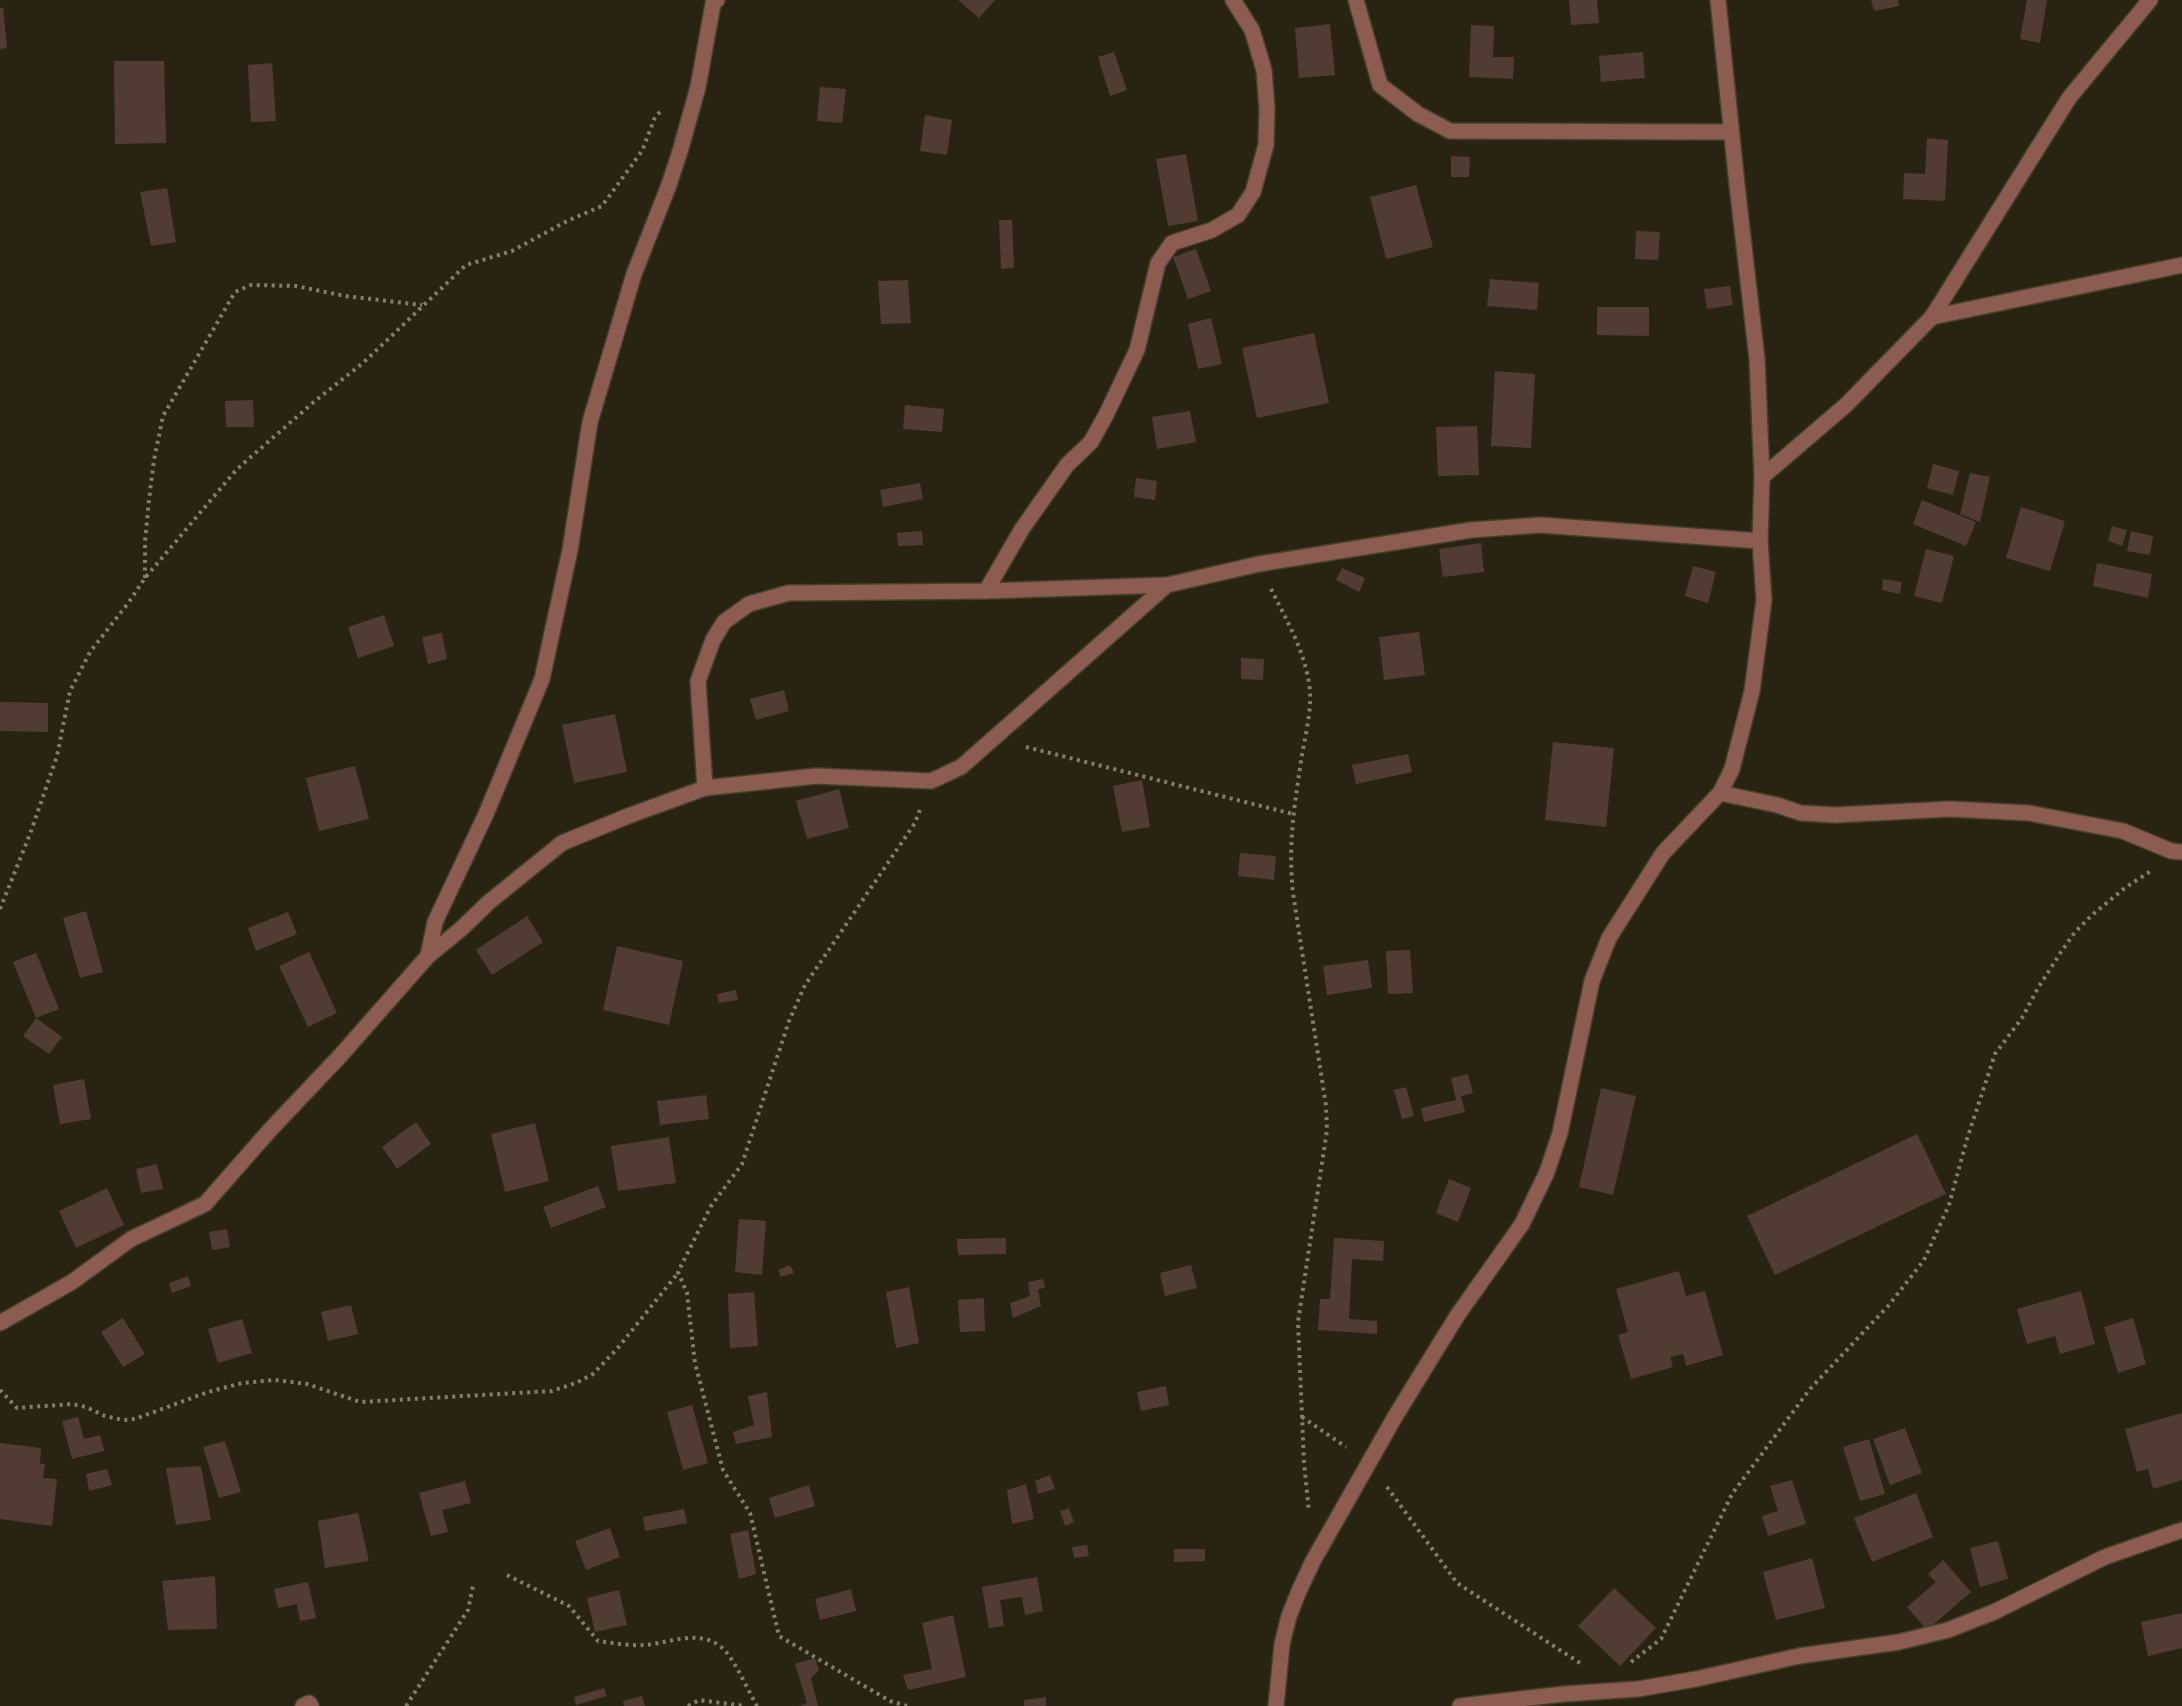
<svg xmlns="http://www.w3.org/2000/svg" width="2182" height="1706" font-family="'Playfair Display',serif">
	<style>
		.building { fill: #513c33 }
		.lines { fill: none; stroke-linecap: round; stroke-linejoin: round }
		.minor-casing { stroke: #45402e; stroke-width: 18 }
		.path { stroke: #837f70; stroke-width: 4; stroke-dasharray: 3 4.5; stroke-linecap: butt }
		.minor { stroke: #8c5c51; stroke-width: 15 }
	</style>
	<rect width="100%" height="100%" fill="#292411"/>
	<g class="building">
		<polygon points="958,0 995,0 979,18"/>
		<polygon points="1569,0 1597,0 1599,23 1571,25"/>
		<polygon points="1871,0 1898,0 1899,6 1874,11"/>
		<polygon points="2027,0 2047,0 2040,43 2020,39"/>
		<polygon points="3,7 7,48 0,49 0,8"/>
		<polygon points="1330,24 1335,75 1299,78 1295,28"/>
		<polygon points="1471,25 1494,26 1493,57 1514,57 1513,79 1469,77"/>
		<polygon points="1114,52 1127,90 1110,96 1098,57"/>
		<polygon points="1643,52 1645,78 1601,82 1599,56"/>
		<polygon points="114,61 164,61 166,143 115,144"/>
		<polygon points="272,63 276,121 251,122 248,65"/>
		<polygon points="820,87 846,89 842,123 817,121"/>
		<polygon points="925,115 952,120 947,155 920,151"/>
		<polygon points="1927,138 1948,140 1945,201 1903,199 1904,173 1925,174"/>
		<polygon points="1186,154 1198,221 1168,226 1156,159"/>
		<polygon points="1451,156 1470,157 1469,177 1451,177"/>
		<polygon points="1416,185 1433,247 1386,259 1370,197"/>
		<polygon points="167,188 176,242 151,246 140,192"/>
		<polygon points="999,220 1012,220 1014,268 1001,269"/>
		<polygon points="1636,231 1660,232 1658,260 1635,259"/>
		<polygon points="1196,249 1211,291 1188,299 1173,257"/>
		<polygon points="1490,279 1539,283 1537,310 1487,306"/>
		<polygon points="908,280 911,323 881,324 878,281"/>
		<polygon points="1730,286 1733,305 1707,309 1704,289"/>
		<polygon points="1597,307 1649,307 1649,336 1597,335"/>
		<polygon points="1211,318 1222,364 1198,369 1188,324"/>
		<polygon points="1314,333 1329,403 1257,418 1242,348"/>
		<polygon points="1495,371 1535,374 1531,448 1491,446"/>
		<polygon points="253,400 254,427 226,427 225,401"/>
		<polygon points="905,405 944,409 942,432 903,429"/>
		<polygon points="1190,411 1196,442 1157,449 1152,417"/>
		<polygon points="1477,426 1479,475 1438,476 1436,427"/>
		<polygon points="1933,464 1959,471 1953,495 1927,488"/>
		<polygon points="1970,473 1990,477 1980,522 1960,514"/>
		<polygon points="1136,478 1157,481 1155,500 1134,497"/>
		<polygon points="920,483 923,499 883,507 880,490"/>
		<polygon points="1922,500 1976,522 1966,546 1913,524"/>
		<polygon points="2021,507 2065,521 2050,571 2006,558"/>
		<polygon points="2112,526 2127,530 2122,546 2108,541"/>
		<polygon points="922,531 923,545 898,546 897,533"/>
		<polygon points="2131,531 2153,536 2150,555 2127,551"/>
		<polygon points="1481,543 1484,572 1443,577 1439,549"/>
		<polygon points="1926,549 1954,556 1942,603 1914,596"/>
		<polygon points="2097,563 2152,574 2148,598 2093,586"/>
		<polygon points="1693,566 1716,572 1708,603 1685,596"/>
		<polygon points="1342,568 1365,578 1359,592 1336,580"/>
		<polygon points="1883,579 1902,582 1900,594 1882,590"/>
		<polygon points="384,615 394,646 358,658 348,627"/>
		<polygon points="1419,632 1425,675 1384,680 1379,637"/>
		<polygon points="442,633 447,659 428,664 422,637"/>
		<polygon points="1241,658 1264,659 1263,680 1241,679"/>
		<polygon points="784,690 789,711 756,720 750,699"/>
		<polygon points="0,702 48,703 48,732 0,731"/>
		<polygon points="615,714 627,772 574,783 562,725"/>
		<polygon points="1553,742 1614,748 1606,827 1545,820"/>
		<polygon points="1408,754 1412,772 1356,784 1352,765"/>
		<polygon points="355,766 369,819 319,831 306,778"/>
		<polygon points="1142,780 1150,827 1122,832 1113,786"/>
		<polygon points="839,789 849,828 807,839 796,801"/>
		<polygon points="1240,853 1276,856 1274,880 1238,876"/>
		<polygon points="86,911 103,972 80,978 63,918"/>
		<polygon points="288,912 297,934 256,951 248,928"/>
		<polygon points="527,916 543,942 492,975 476,950"/>
		<polygon points="617,946 683,961 669,1025 603,1010"/>
		<polygon points="1410,950 1413,993 1388,994 1386,951"/>
		<polygon points="309,952 337,1013 308,1027 279,966"/>
		<polygon points="36,953 59,1009 36,1018 13,962"/>
		<polygon points="1368,960 1372,988 1327,995 1323,966"/>
		<polygon points="736,990 738,1000 719,1003 717,994"/>
		<polygon points="36,1018 62,1037 49,1054 23,1036"/>
		<polygon points="1468,1074 1473,1093 1461,1096 1465,1112 1424,1122 1421,1108 1456,1100 1451,1078"/>
		<polygon points="84,1079 91,1119 60,1124 53,1085"/>
		<polygon points="1406,1087 1414,1116 1402,1119 1394,1090"/>
		<polygon points="1601,1088 1636,1096 1613,1195 1579,1187"/>
		<polygon points="706,1095 709,1119 660,1125 657,1101"/>
		<polygon points="416,1122 431,1144 397,1169 382,1147"/>
		<polygon points="535,1123 549,1181 505,1192 491,1134"/>
		<polygon points="1917,1134 1946,1194 1775,1275 1747,1216"/>
		<polygon points="669,1137 676,1183 618,1191 611,1146"/>
		<polygon points="157,1164 163,1189 141,1193 136,1169"/>
		<polygon points="1449,1179 1471,1188 1458,1222 1436,1213"/>
		<polygon points="598,1186 606,1207 551,1228 543,1207"/>
		<polygon points="107,1188 124,1225 76,1248 59,1211"/>
		<polygon points="739,1219 766,1221 762,1275 735,1272"/>
		<polygon points="227,1229 230,1247 212,1250 209,1232"/>
		<polygon points="1006,1238 1006,1254 958,1255 957,1239"/>
		<polygon points="1334,1238 1384,1241 1383,1261 1352,1259 1349,1319 1377,1321 1377,1334 1318,1330 1320,1299 1330,1299"/>
		<polygon points="790,1265 794,1273 781,1277 778,1270"/>
		<polygon points="1191,1265 1197,1288 1165,1296 1160,1273"/>
		<polygon points="1679,1271 1686,1296 1705,1291 1723,1355 1686,1366 1683,1354 1670,1357 1673,1367 1631,1379 1618,1335 1628,1332 1616,1289"/>
		<polygon points="188,1276 191,1286 172,1293 169,1283"/>
		<polygon points="1043,1279 1045,1287 1038,1290 1041,1306 1013,1318 1010,1303 1030,1296 1028,1282"/>
		<polygon points="909,1287 919,1343 896,1348 886,1292"/>
		<polygon points="2081,1291 2095,1344 2060,1354 2055,1336 2027,1344 2017,1309"/>
		<polygon points="754,1292 758,1346 730,1348 728,1294"/>
		<polygon points="984,1298 985,1331 960,1332 958,1300"/>
		<polygon points="351,1305 358,1334 328,1341 321,1312"/>
		<polygon points="123,1318 145,1354 123,1367 101,1332"/>
		<polygon points="2133,1318 2146,1364 2118,1373 2104,1327"/>
		<polygon points="242,1319 252,1353 218,1363 208,1329"/>
		<polygon points="1166,1386 1169,1405 1141,1411 1137,1392"/>
		<polygon points="767,1392 772,1437 736,1444 733,1432 754,1425 748,1396"/>
		<polygon points="692,1405 708,1463 683,1470 667,1412"/>
		<polygon points="2182,1413 2182,1480 2153,1489 2148,1469 2137,1472 2125,1429"/>
		<polygon points="78,1417 84,1439 100,1435 104,1451 72,1459 62,1421"/>
		<polygon points="1905,1428 1922,1473 1890,1485 1873,1439"/>
		<polygon points="1869,1439 1885,1494 1860,1501 1843,1447"/>
		<polygon points="225,1441 241,1492 219,1498 203,1447"/>
		<polygon points="0,1443 41,1448 40,1464 45,1464 43,1478 57,1479 52,1526 0,1519"/>
		<polygon points="201,1466 211,1520 176,1525 166,1468"/>
		<polygon points="107,1469 112,1485 89,1491 86,1474"/>
		<polygon points="1050,1475 1055,1489 1038,1494 1035,1481"/>
		<polygon points="1792,1480 1806,1524 1768,1536 1762,1516 1778,1511 1770,1486"/>
		<polygon points="465,1481 471,1503 442,1510 448,1532 431,1536 419,1493"/>
		<polygon points="1026,1484 1034,1519 1012,1524 1007,1490"/>
		<polygon points="809,1485 815,1506 775,1518 769,1498"/>
		<polygon points="1916,1493 1933,1537 1872,1562 1854,1518"/>
		<polygon points="1069,1508 1074,1522 1065,1526 1060,1511"/>
		<polygon points="684,1509 687,1523 645,1531 643,1517"/>
		<polygon points="358,1513 369,1561 325,1568 318,1521"/>
		<polygon points="610,1528 620,1557 586,1570 575,1541"/>
		<polygon points="748,1530 756,1574 739,1579 730,1534"/>
		<polygon points="1998,1541 2008,1579 1980,1587 1970,1548"/>
		<polygon points="1087,1545 1089,1556 1074,1558 1072,1547"/>
		<polygon points="1174,1549 1205,1549 1205,1561 1174,1562"/>
		<polygon points="1812,1558 1825,1608 1776,1620 1763,1572"/>
		<polygon points="1943,1560 1971,1592 1927,1630 1907,1607 1936,1582 1928,1574"/>
		<polygon points="215,1576 217,1629 168,1630 162,1581"/>
		<polygon points="1037,1577 1043,1611 1025,1615 1022,1597 1000,1600 1004,1626 989,1628 982,1587"/>
		<polygon points="308,1582 316,1618 300,1621 297,1604 278,1608 274,1589"/>
		<polygon points="1614,1588 1656,1628 1620,1666 1578,1626"/>
		<polygon points="851,1589 856,1611 820,1620 815,1599"/>
		<polygon points="619,1590 627,1625 595,1632 587,1598"/>
		<polygon points="2182,1613 2182,1648 2148,1656 2141,1622"/>
		<polygon points="953,1615 966,1677 908,1690 903,1675 932,1669 922,1623"/>
		<polygon points="815,1658 819,1670 811,1678 818,1706 799,1706 807,1703 795,1664"/>
		<polygon points="604,1688 607,1696 576,1705 574,1697"/>
		<polygon points="642,1696 645,1706 624,1706 623,1701"/>
		<polygon points="1046,1697 1046,1706 1024,1706 1024,1700"/>
	</g>
	<g class="lines">
		<g class="minor-casing">
			<g id="minor">
				<polyline points="1356,0 1380,85 1418,114 1450,131 1731,132"/>
				<polyline points="1932,317 2069,98 2150,0"/>
				<polyline points="1762,477 1846,405 1932,317 2182,265"/>
				<polyline points="986,591 1022,529 1067,465 1091,442 1106,415 1137,350 1158,263 1172,243 1212,230 1238,215 1253,192 1266,145 1267,109 1264,70 1252,30 1233,0"/>
				<polyline points="705,788 698,681 713,640 724,622 749,604 788,593 986,591 1167,585 1259,564 1471,530 1540,525 1760,541"/>
				<polyline points="1720,793 1777,805 1801,813 1835,815 1950,809 2029,813 2123,831 2171,851 2182,852"/>
				<polyline points="428,956 435,922 486,814 542,679 570,550 590,422 634,274 669,185 681,148 698,87 713,4 717,0"/>
				<polyline points="0,1323 72,1282 131,1239 205,1204 270,1130 341,1055 428,956 461,929 489,902 562,843 628,816 705,788 816,776 931,781 961,767 1167,585"/>
				<polyline points="303,1706 309,1703 311,1706"/>
				<polyline points="1276,1706 1282,1644 1289,1616 1299,1591 1313,1561 1396,1415 1457,1316 1522,1224 1547,1172 1560,1133 1592,981 1609,938 1663,853 1720,793 1732,769 1752,691 1764,600 1760,541 1762,477 1757,359 1737,185 1718,0"/>
				<polyline points="1460,1706 1564,1694 1638,1689 1696,1679 1799,1656 1899,1642 1948,1630 1994,1612 2105,1557 2182,1530"/>
			</g>
		</g>
		<g class="path">
			<polyline points="145,578 145,542 149,500 154,460 163,416 235,292 251,285 296,286 345,296 422,305"/>
			<path d="M1271 589C1286 619 1304 650 1309 683 1313 708 1305 736 1301 761 1294 809 1288 844 1293 893L1326 1106 1327 1130 1298 1322 1304 1463 1309 1512"/>
			<polyline points="1026,747 1293,814"/>
			<polyline points="0,909 30,834 57,756 70,691 90,652 129,602 145,578 237,469 315,401 363,363 466,265 512,251 567,221 602,206 642,151 655,117 662,110"/>
			<polyline points="0,1390 17,1408 72,1404 86,1407 105,1416 123,1420 135,1419 208,1392 242,1383 275,1380 307,1384 360,1402 552,1391 576,1383 593,1374 617,1349 678,1273"/>
			<polyline points="1302,1417 1346,1447"/>
			<polyline points="1387,1487 1457,1583 1583,1665"/>
			<path d="M507 1575 569 1606 598 1641C613 1643 630 1646 645 1645 675 1642 708 1625 730 1657 740 1672 748 1690 757 1706"/>
			<polyline points="1631,1662 1661,1639 1732,1494 1810,1389 1889,1305 1924,1260 1949,1205 1967,1139 1995,1054 2022,1018 2038,988 2061,952 2075,932 2092,915 2126,887 2151,871"/>
			<polyline points="406,1706 468,1610 473,1586"/>
			<polyline points="688,1706 699,1700 745,1706"/>
			<polyline points="907,1706 890,1701 779,1636 750,1513 723,1470 695,1363 687,1293 678,1272 711,1206 742,1164 789,1021 805,985 915,823 921,807"/>
		</g>
		<use href="#minor" class="minor"/>
	</g>
</svg>
